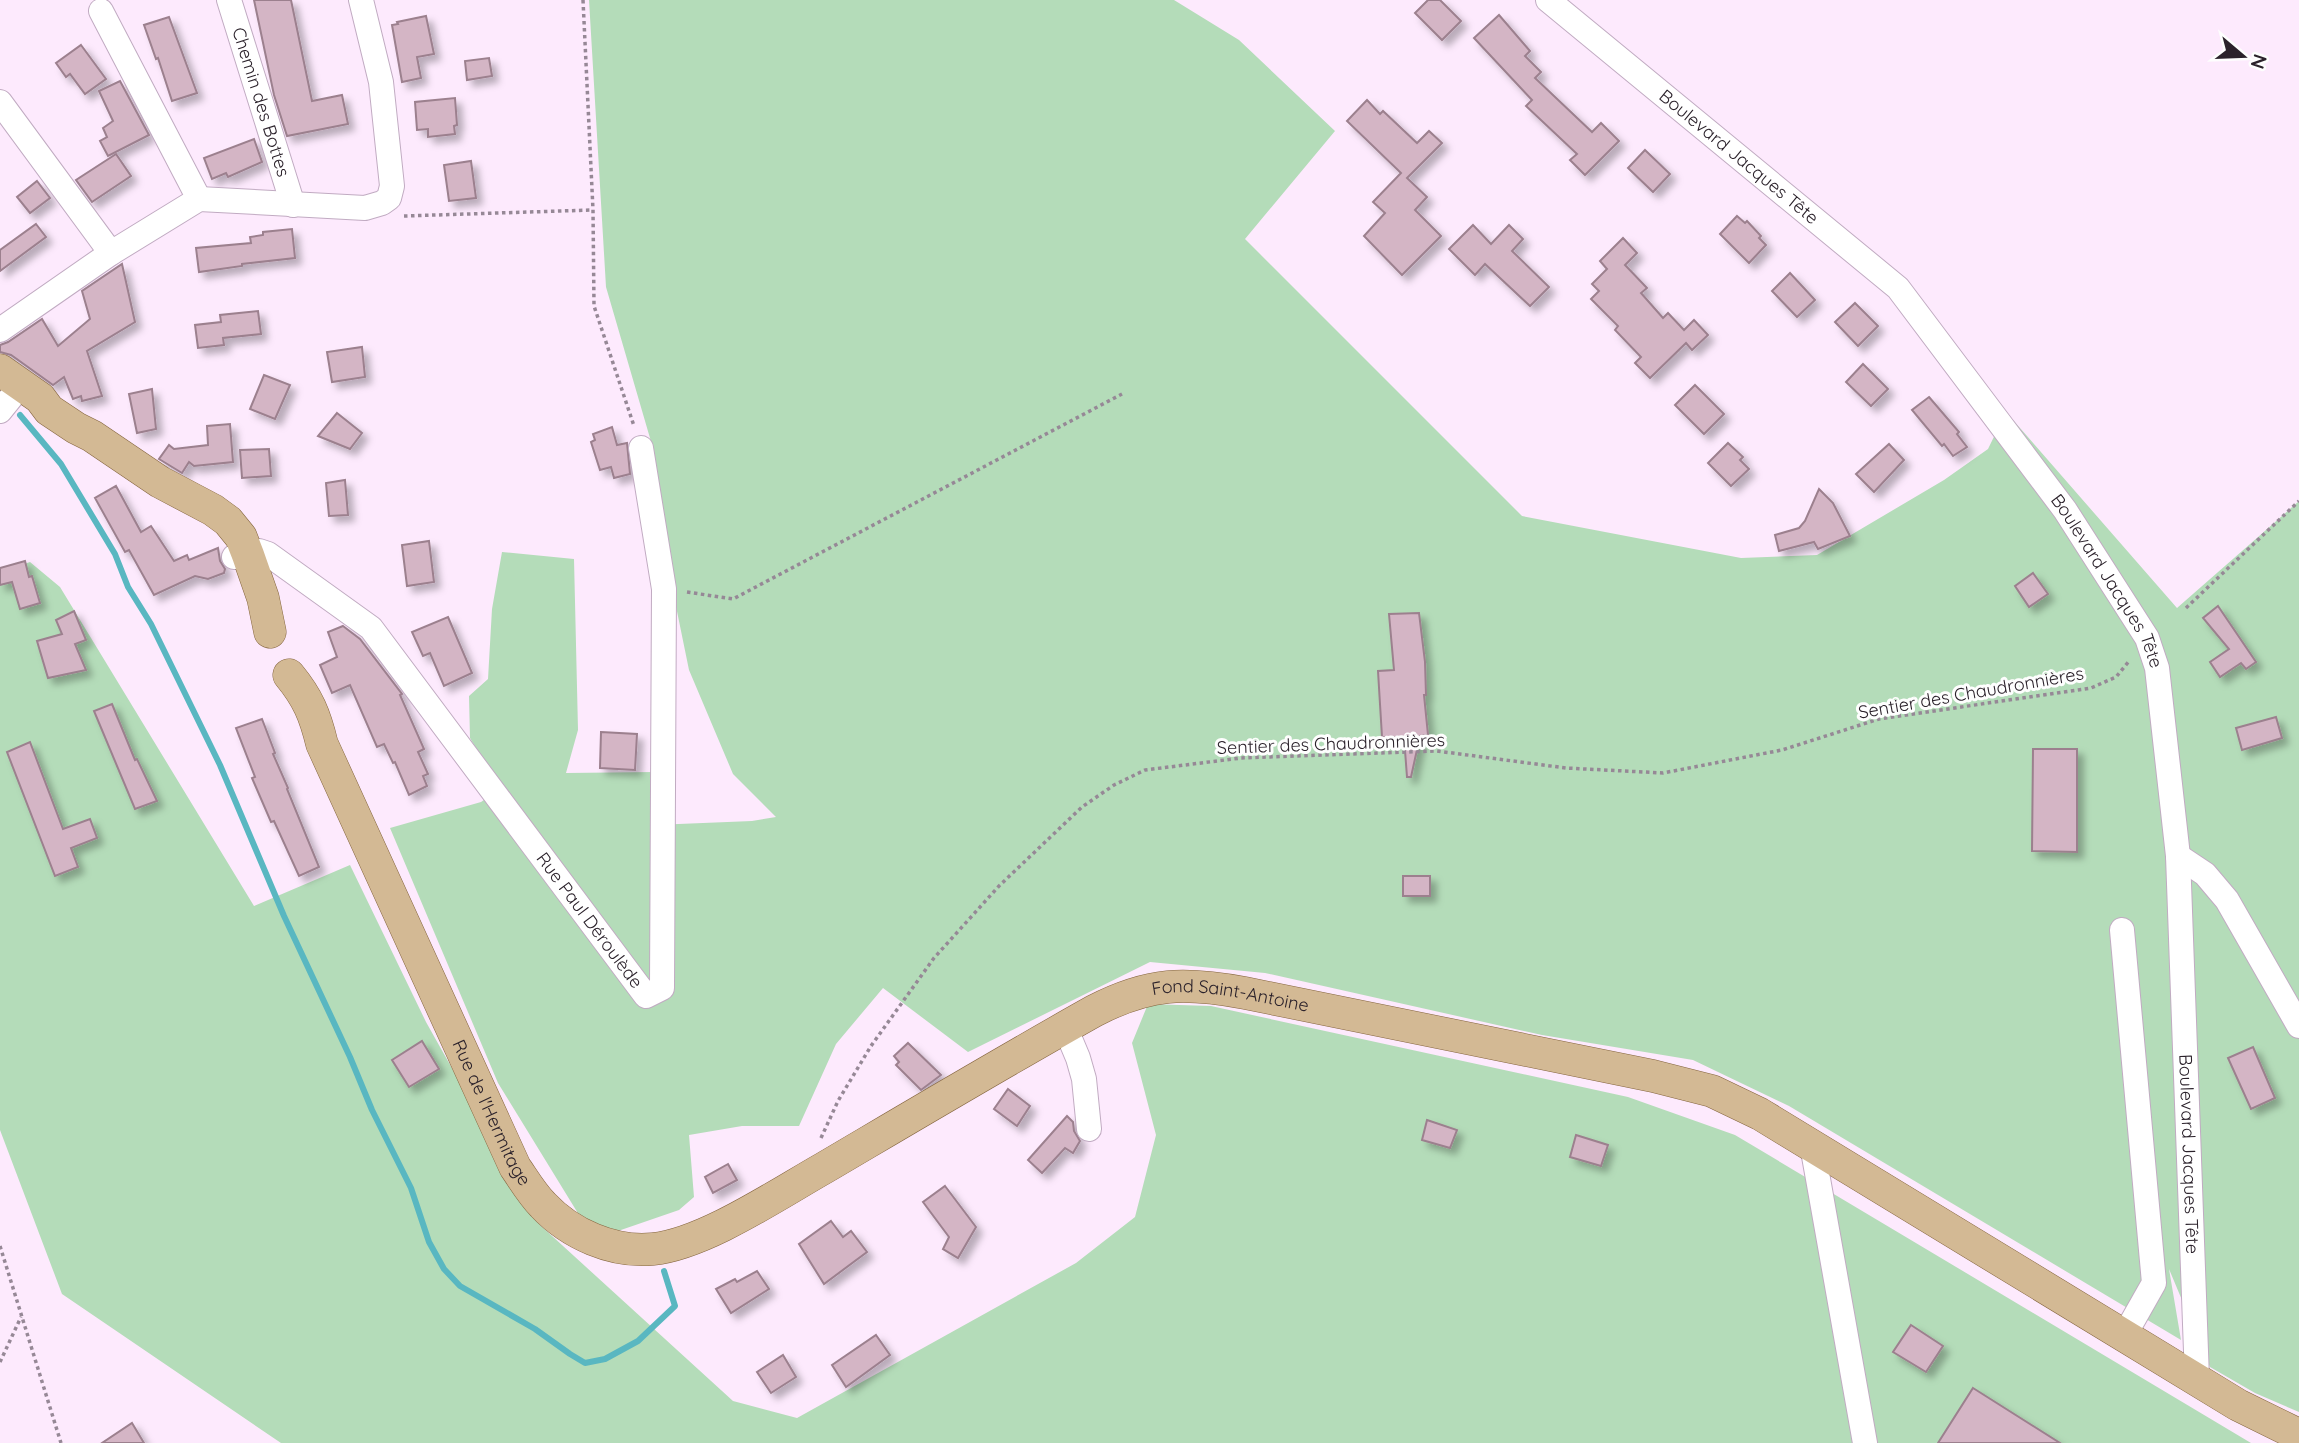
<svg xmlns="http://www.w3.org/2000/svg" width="2299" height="1443" font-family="Quicksand,sans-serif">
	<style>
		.green { fill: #b4dcb9 }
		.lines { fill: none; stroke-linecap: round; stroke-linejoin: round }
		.stream { stroke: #59b7c1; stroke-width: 6 }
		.building { fill: #d4b5c5; stroke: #9c808e; stroke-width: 2; filter: url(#shadow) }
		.minor-casing { stroke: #c1abc2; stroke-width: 26 }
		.major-casing { stroke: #856640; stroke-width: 33 }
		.path { stroke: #968896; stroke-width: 3.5; stroke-dasharray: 3.5 3.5; stroke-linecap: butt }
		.minor { stroke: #fff; stroke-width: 24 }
		.major { stroke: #d3b994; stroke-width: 32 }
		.labels { text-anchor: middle; stroke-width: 6; stroke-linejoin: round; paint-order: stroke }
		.street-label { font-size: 18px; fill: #2b222b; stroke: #fefefe }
	</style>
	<defs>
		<filter id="shadow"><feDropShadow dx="6" dy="6" stdDeviation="3.5" flood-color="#0004"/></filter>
	</defs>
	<rect width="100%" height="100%" fill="#fdeafd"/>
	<g class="green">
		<polygon points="589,0 1174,0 1239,40 1335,131 1245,239 1522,516 1741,558 1817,555 1944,480 1988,449 2006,412 2177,608 2299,501 2299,1412 2255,1393 2210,1367 2169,1269 2181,1340 1789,1106 1693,1060 1542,1035 1265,973 1150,962 968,1052 883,988 836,1044 799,1126 742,1126 689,1135 694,1197 679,1210 618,1231 587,1228 498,1083 390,828 481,802 500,789 470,738 469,696 488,679 492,609 502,552 574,559 578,730 566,773 655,772 654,825 752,821 776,817 733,774 689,670 671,582 652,445 606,287"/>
		<polygon points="30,562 60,587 254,906 350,865 426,1022 540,1225 733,1401 797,1418 1076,1263 1135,1217 1156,1135 1132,1043 1148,1004 1211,1006 1628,1097 1735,1135 2251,1443 281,1443 62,1294 0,1130 0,575 6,570"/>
	</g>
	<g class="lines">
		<polyline class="stream" points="20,415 61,464 115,554 128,587 151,624 220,765 284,916 350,1057 372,1110 411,1188 429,1242 444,1269 460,1286 535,1329 570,1354 585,1363 605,1359 638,1341 675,1306 664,1271"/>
	</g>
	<g class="building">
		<polygon points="254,0 291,0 312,101 342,95 348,124 287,136 274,95"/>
		<polygon points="1428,0 1440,0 1461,21 1442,40 1415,13"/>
		<polygon points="1499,15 1530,51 1525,56 1541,72 1535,78 1592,132 1601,123 1619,141 1585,175 1570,160 1577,154 1526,106 1532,100 1474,38"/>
		<polygon points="426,16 434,54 417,57 421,78 402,82 392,25 398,24 397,22"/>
		<polygon points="169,17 197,93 172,101 158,58 156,59 144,25"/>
		<polygon points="81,45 106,79 85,94 70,74 66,77 56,63"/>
		<polygon points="489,58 492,76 467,80 465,61"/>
		<polygon points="120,81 149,135 108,156 100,141 107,137 103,128 113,121 99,91"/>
		<polygon points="455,98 457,125 454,126 455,134 428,137 428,129 417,130 415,102"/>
		<polygon points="1367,100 1380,114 1383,111 1417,143 1429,131 1442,143 1407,178 1427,197 1415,210 1441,236 1402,275 1364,236 1385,213 1373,202 1401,173 1347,121"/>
		<polygon points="254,139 262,162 228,177 226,173 212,179 204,158"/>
		<polygon points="1645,150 1670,174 1653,192 1628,168"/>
		<polygon points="116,154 131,176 92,202 76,180"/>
		<polygon points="471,161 476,198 449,201 444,165"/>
		<polygon points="37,181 50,198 30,213 17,197"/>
		<polygon points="1737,216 1745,223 1747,221 1761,236 1759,238 1766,245 1749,263 1720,234"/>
		<polygon points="36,224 46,237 0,271 0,250"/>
		<polygon points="1473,225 1491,244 1509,225 1523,239 1512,251 1549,287 1530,306 1485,264 1475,275 1449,249"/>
		<polygon points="292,229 295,258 242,264 242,266 199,272 196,248 251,243 250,237 263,235 263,232"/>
		<polygon points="1623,238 1637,253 1625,265 1647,288 1641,293 1663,318 1668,313 1684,330 1694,320 1708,335 1692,350 1686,343 1650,378 1635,363 1641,357 1615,330 1618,326 1591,299 1599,291 1592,284 1607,269 1600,261"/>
		<polygon points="122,264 135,322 87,351 102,396 82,401 81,396 73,399 64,377 53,385 11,355 0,352 0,345 8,342 42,319 58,346 90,319 82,291"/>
		<polygon points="1790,273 1815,300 1797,317 1772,291"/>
		<polygon points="1855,303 1878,326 1858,346 1835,322"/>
		<polygon points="258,311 261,334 223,338 224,345 198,348 195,325 221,322 220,315"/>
		<polygon points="362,347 365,377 332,382 327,352"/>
		<polygon points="1863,364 1888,389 1871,406 1846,382"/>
		<polygon points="264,375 290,385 275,419 250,409"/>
		<polygon points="1695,385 1724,414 1704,434 1675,405"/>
		<polygon points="152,389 156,429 137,433 129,394"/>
		<polygon points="1929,397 1959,432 1957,434 1967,447 1953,456 1944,444 1942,446 1912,410"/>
		<polygon points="337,413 362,433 350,449 318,436"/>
		<polygon points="230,424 233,462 194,466 189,462 182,473 159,459 169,445 174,449 208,445 207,426"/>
		<polygon points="612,427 617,445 627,443 630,474 614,478 611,467 600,470 591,442 595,440 593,434"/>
		<polygon points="1728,443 1743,457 1740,460 1749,469 1731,486 1708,463"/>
		<polygon points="1889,444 1904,460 1874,492 1856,474"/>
		<polygon points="269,449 271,476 242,478 240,450"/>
		<polygon points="345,480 348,515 329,516 326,483"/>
		<polygon points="116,486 141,532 151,526 174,561 187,555 189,560 218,548 220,561 225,569 224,573 208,579 195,576 154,595 129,550 125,552 95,498"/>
		<polygon points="1819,489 1833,503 1850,536 1818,549 1814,542 1779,551 1775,535 1799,528 1805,521"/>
		<polygon points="429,541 434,582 407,586 402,545"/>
		<polygon points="25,561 29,577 32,576 40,603 20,609 12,582 0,585 0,568"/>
		<polygon points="2033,573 2048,594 2029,607 2015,586"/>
		<polygon points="2218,606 2256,662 2246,669 2241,663 2220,677 2210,662 2229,649 2203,618"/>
		<polygon points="74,611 86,640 75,644 86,670 48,678 37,641 62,634 56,620"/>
		<polygon points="1419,613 1425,662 1426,695 1424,695 1428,735 1420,736 1411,777 1407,777 1404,737 1382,737 1378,671 1394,670 1389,614"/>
		<polygon points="448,617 472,673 444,686 430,653 423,656 412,632"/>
		<polygon points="343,626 360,639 402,694 400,695 424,749 418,752 428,774 423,776 427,786 409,795 395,762 393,763 384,744 377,747 350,685 332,693 320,665 337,657 328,632"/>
		<polygon points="112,704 135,760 137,759 157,801 135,809 94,711"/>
		<polygon points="2276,717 2282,738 2242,750 2236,728"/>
		<polygon points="262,719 275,753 273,754 288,788 287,789 319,867 299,876 274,821 271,822 252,778 255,777 236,728"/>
		<polygon points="601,732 637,734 635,770 600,768"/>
		<polygon points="30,742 63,829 90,819 97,838 71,848 78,867 55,876 7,752"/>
		<polygon points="2033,749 2077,749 2077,852 2032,851"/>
		<rect x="1403" y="876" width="27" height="20"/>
		<polygon points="422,1041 439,1069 409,1087 392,1060"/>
		<polygon points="908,1043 941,1075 921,1090 896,1065 899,1062 894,1056"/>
		<polygon points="2253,1047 2275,1098 2251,1109 2228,1058"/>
		<polygon points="1008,1089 1030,1106 1017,1126 994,1109"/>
		<polygon points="1067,1116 1073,1122 1074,1131 1080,1141 1073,1153 1065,1148 1042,1173 1028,1160"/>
		<polygon points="1427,1120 1457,1130 1450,1148 1422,1140"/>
		<polygon points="1576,1135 1608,1145 1601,1166 1570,1157"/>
		<polygon points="728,1164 737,1180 713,1193 705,1177"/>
		<polygon points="945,1186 976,1227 958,1258 943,1249 949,1237 923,1202"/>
		<polygon points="831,1221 843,1237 851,1231 867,1252 824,1284 799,1244"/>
		<polygon points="757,1271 769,1289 731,1313 716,1289 735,1279 737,1282"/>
		<polygon points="1911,1325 1943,1346 1926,1372 1893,1352"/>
		<polygon points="876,1335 890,1355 846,1387 832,1365"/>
		<polygon points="783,1355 796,1377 771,1393 757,1372"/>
		<polygon points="1973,1388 2060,1443 1938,1443"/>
		<polygon points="132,1423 144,1443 102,1443"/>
	</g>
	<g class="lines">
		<g class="minor-casing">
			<g id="minor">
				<path id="s1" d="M229 0 293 205"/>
				<path id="s2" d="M1548 0 1898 288 2065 510 2147 638 2157 668 2178 856 2197 1379"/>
				<polyline points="101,11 199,199"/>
				<polyline points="0,102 111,253"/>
				<polyline points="0,330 111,253 199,199 365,208 382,203 389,198 392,186 381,82 361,0"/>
				<polyline points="0,411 21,385"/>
				<path id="s3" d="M234 557 259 551 268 554 371 628 646 996 662 988 664 589 641 448"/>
				<polyline points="2178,856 2205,874 2227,900 2299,1026"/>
				<polyline points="2122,930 2154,1283 2124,1336"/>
				<polyline points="1065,1027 1078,1058 1084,1079 1089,1129"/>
				<polyline points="1812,1145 1865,1443"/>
			</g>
		</g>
		<g class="major-casing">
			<g id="major">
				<polyline points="0,370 40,398 49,410 76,428 92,436 160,482 213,510 228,521 241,537 248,555 263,598 270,632"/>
				<path id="s4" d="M289 675C308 698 315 715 322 744L515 1167C524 1180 532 1194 543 1205 570 1234 613 1253 653 1249 704 1244 778 1194 824 1168 914 1115 1003 1062 1094 1011 1150 982 1185 982 1245 993L1653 1076 1712 1091 1760 1114 2238 1405 2299 1435"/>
			</g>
		</g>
		<g class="path">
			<polyline points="583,0 593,210 594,306 634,426"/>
			<polyline points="404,216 592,210"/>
			<polyline points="687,592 733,599 1122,394"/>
			<polyline points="2186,608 2299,501"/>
			<polyline points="821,1138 838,1101 871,1046 934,958 999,886 1082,807 1114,785 1145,770 1241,758 1437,751 1566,768 1663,773 1782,750 1879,719 2091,688 2116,677 2130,660"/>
			<polyline points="0,1246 61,1443"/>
			<polyline points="0,1362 21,1317"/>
		</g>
		<use href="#minor" class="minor"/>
		<use href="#major" class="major"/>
	</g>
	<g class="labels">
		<g class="street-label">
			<text dy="6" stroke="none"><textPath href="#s1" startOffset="107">Chemin des Bottes</textPath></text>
			<text dy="6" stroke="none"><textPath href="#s2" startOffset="247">Boulevard Jacques Tête</textPath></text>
			<text dy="6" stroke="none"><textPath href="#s2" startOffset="814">Boulevard Jacques Tête</textPath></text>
			<text transform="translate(1971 693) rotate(-10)" y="6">Sentier des Chaudronnières</text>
			<text transform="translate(1331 744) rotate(-2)" y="6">Sentier des Chaudronnières</text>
			<text dy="6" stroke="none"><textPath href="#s3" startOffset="527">Rue Paul Déroulède</textPath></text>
			<text dy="6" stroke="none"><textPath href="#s4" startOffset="1356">Fond Saint-Antoine</textPath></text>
			<text dy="6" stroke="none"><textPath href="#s4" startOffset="483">Rue de l'Hermitage</textPath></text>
			<text dy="6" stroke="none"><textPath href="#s2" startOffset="1402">Boulevard Jacques Tête</textPath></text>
		</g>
	</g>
	<g transform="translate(2243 56) rotate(109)" stroke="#fefefe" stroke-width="5" paint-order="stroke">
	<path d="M0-5L12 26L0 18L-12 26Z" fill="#2b222b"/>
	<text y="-10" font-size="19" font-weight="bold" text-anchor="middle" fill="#2b222b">N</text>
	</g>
</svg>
